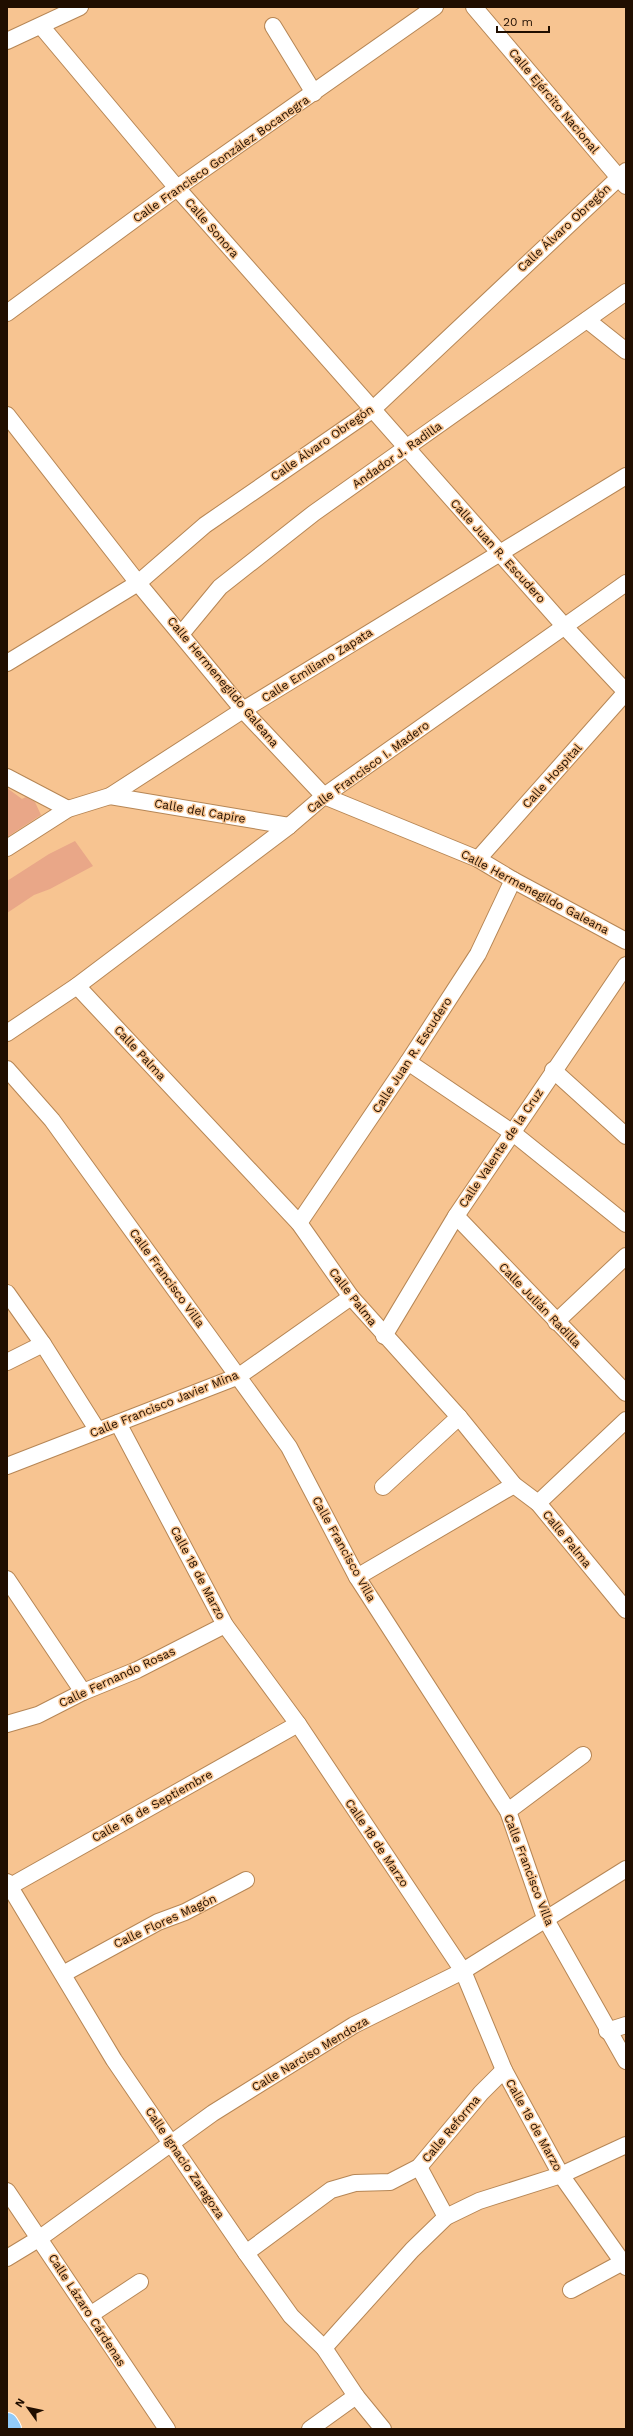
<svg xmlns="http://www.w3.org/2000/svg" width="633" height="2436" font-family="'Work Sans',sans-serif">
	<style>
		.building { fill: #e9a788 }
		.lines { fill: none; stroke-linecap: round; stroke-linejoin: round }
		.street-casing { stroke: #b68655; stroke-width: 18 }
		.primary-casing { stroke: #fff; stroke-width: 24 }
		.street { stroke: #fff; stroke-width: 16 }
		.primary { stroke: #92cbf9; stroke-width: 22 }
		.labels { text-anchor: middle; stroke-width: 3; stroke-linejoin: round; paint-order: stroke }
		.street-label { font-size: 12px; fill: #200e00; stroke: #f7c491 }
	</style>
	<rect width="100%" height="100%" fill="#f7c491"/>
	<g class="building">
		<polygon points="7,788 22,799 26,797 35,802 41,815 7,837"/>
		<polygon points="75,841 93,866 50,889 34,895 7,913 7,881 49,854"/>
	</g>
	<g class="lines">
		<g class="street-casing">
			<g id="street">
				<polyline points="474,7 626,186"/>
				<polyline points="41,26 177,188 566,628 626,692"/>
				<polyline points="273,26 314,93"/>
				<polyline points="7,41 80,7"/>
				<polyline points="7,313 177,188 435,7"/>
				<polyline points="587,320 626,351"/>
				<polyline points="7,415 138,583 243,710 324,796 478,859 513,880 626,941"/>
				<polyline points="182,633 220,587 314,513 626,292"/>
				<polyline points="7,663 138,583 205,525 372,410 626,171"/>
				<polyline points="7,777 68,809"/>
				<polyline points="110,796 289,826"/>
				<polyline points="7,848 68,809 110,796 243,710 626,476"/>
				<polyline points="478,859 626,692"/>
				<polyline points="77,986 299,1223 351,1297 459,1417 514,1485 538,1503 626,1610"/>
				<polyline points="7,1033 77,986 289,826 324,796 626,583"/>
				<polyline points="408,1062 513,1133 626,1224"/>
				<polyline points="7,1069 52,1120 289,1447 357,1577 508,1811 545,1918 626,2061"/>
				<polyline points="553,1070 626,1136"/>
				<polyline points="456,1216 626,1393"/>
				<polyline points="299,1223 408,1062 478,954 513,880"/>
				<polyline points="7,1293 43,1344 98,1431"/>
				<polyline points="556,1322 626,1256"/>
				<polyline points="384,1336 456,1216 626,965"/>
				<polyline points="7,1362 43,1344"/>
				<polyline points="118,1423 225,1625 298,1724 463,1971 504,2070 561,2175 626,2267"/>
				<polyline points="7,1466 239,1376 351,1297"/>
				<polyline points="383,1487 459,1417"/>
				<polyline points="538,1503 626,1420"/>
				<polyline points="357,1577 514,1485"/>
				<polyline points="7,1579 83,1692"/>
				<polyline points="7,1724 38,1715 83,1692 137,1670 225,1625"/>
				<polyline points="508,1811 583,1755"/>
				<polyline points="7,1882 114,2060 246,2253 291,2316 324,2348 356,2396 383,2429"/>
				<polyline points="7,1888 298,1724"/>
				<polyline points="63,1974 158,1922 185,1912 246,1880"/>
				<polyline points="607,2031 626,2025"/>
				<polyline points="419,2167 446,2217"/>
				<polyline points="7,2191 167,2429"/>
				<polyline points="246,2253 331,2190 355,2183 390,2182 419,2167 481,2093 504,2070"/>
				<polyline points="7,2258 40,2238 213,2113 354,2025 463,1971 626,1869"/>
				<polyline points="571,2290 623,2262"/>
				<polyline points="90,2315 140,2282"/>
				<polyline points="324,2348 412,2250 446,2217 479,2201 561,2175 626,2145"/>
				<polyline points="310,2429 356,2396"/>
			</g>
		</g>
		<g class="primary-casing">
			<polyline id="primary" points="7,2424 10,2429"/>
		</g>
		<use href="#street" class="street"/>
		<use href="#primary" class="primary"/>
	</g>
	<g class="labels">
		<g class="street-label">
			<text transform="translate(554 101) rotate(50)" y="4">Calle Ejército Nacional</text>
			<text transform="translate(221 159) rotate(-35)" y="4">Calle Francisco González Bocanegra</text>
			<text transform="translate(212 228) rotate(49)" y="4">Calle Sonora</text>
			<text transform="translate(564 228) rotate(-43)" y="4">Calle Álvaro Obregón</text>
			<text transform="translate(322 443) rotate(-35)" y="4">Calle Álvaro Obregón</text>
			<text transform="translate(397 455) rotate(-35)" y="4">Andador J. Radilla</text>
			<text transform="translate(498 551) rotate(48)" y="4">Calle Juan R. Escudero</text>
			<text transform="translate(317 665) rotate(-32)" y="4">Calle Emiliano Zapata</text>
			<text transform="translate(223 682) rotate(50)" y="4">Calle Hermenegildo Galeana</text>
			<text transform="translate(368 767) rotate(-36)" y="4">Calle Francisco I. Madero</text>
			<text transform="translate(552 776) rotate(-48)" y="4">Calle Hospital</text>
			<text transform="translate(200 811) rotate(10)" y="4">Calle del Capire</text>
			<text transform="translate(535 892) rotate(28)" y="4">Calle Hermenegildo Galeana</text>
			<text transform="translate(140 1053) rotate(47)" y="4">Calle Palma</text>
			<text transform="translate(412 1055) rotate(-57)" y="4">Calle Juan R. Escudero</text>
			<text transform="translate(501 1148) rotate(-56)" y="4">Calle Valente de la Cruz</text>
			<text transform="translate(167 1278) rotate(54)" y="4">Calle Francisco Villa</text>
			<text transform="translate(353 1297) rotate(52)" y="4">Calle Palma</text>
			<text transform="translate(540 1305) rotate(46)" y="4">Calle Julián Radilla</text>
			<text transform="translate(164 1404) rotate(-22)" y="4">Calle Francisco Javier Mina</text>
			<text transform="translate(567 1539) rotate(51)" y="4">Calle Palma</text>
			<text transform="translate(344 1549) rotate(61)" y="4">Calle Francisco Villa</text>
			<text transform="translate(198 1573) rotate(62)" y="4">Calle 18 de Marzo</text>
			<text transform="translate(117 1677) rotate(-25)" y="4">Calle Fernando Rosas</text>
			<text transform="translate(152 1806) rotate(-29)" y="4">Calle 16 de Septiembre</text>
			<text transform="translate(377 1843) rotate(56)" y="4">Calle 18 de Marzo</text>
			<text transform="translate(529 1870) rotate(69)" y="4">Calle Francisco Villa</text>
			<text transform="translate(165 1921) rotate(-25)" y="4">Calle Flores Magón</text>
			<text transform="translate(310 2054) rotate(-31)" y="4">Calle Narciso Mendoza</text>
			<text transform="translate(534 2125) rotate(61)" y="4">Calle 18 de Marzo</text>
			<text transform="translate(451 2129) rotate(-50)" y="4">Calle Reforma</text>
			<text transform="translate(185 2163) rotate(56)" y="4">Calle Ignacio Zaragoza</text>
			<text transform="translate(87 2310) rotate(57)" y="4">Calle Lázaro Cárdenas</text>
		</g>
	</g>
	<rect width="633" height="2436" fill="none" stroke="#200e00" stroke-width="16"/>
	<g transform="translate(28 2408) rotate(303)" stroke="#f7c491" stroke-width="3" paint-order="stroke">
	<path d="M0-3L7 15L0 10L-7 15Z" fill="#200e00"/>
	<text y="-6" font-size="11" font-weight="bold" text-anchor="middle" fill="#200e00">N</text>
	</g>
	<path d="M497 26v6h52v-6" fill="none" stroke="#200e00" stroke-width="2"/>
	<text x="503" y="26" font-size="12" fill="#200e00" stroke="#f7c491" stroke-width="3" paint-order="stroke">20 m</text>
</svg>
